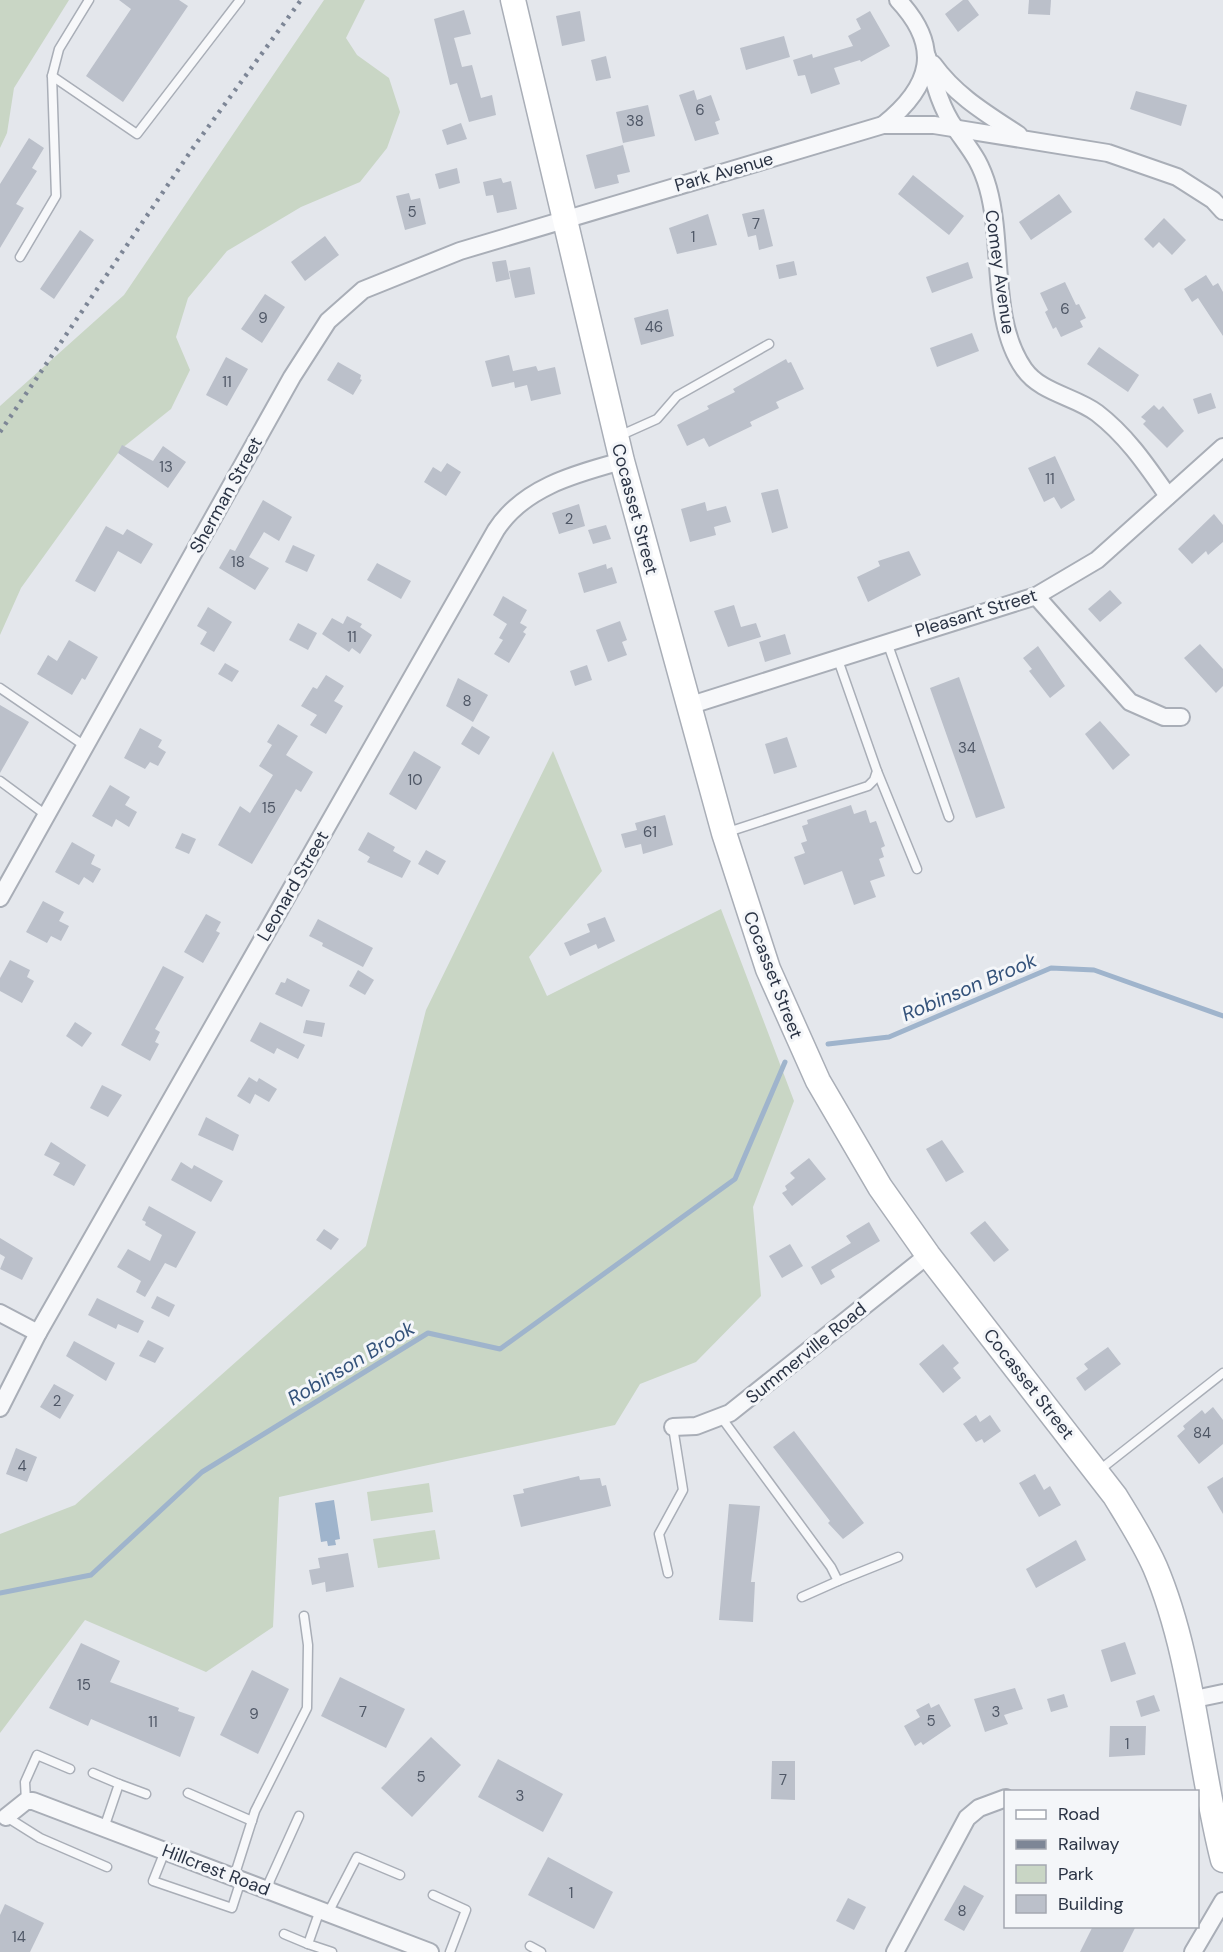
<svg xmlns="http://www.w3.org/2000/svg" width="1223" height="1952" font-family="'DM Sans',sans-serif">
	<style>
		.green { fill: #c9d6c5 }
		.water { fill: #9fb4cc }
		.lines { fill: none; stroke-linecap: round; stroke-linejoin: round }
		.stream { stroke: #9fb4cc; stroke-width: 5 }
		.building { fill: #bbc0ca }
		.lane-casing { stroke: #a9aeb7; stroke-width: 11 }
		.street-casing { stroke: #a9aeb7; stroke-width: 20 }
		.secondary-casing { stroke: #a9aeb7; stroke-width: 27 }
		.lane { stroke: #f7f8fa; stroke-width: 8 }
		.street { stroke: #f7f8fa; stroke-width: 16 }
		.secondary { stroke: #fff; stroke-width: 24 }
		.rail { stroke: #7d8696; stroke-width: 4.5; stroke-dasharray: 3 6; stroke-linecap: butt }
		.labels { text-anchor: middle; stroke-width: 6; stroke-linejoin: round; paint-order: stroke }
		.number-label { font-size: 15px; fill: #4f5766 }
		.street-label { font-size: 18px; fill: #2b3445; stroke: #f4f6f9 }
		.water-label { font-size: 20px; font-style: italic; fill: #34527a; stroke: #f4f6f9 }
	</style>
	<rect width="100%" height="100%" fill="#e4e7ec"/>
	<g class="green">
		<polygon points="0,0 69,0 14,88 7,133 0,148"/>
		<polygon points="324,0 365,0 346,38 357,55 389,78 400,112 387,148 360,182 301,207 227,251 188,298 176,337 190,370 171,409 121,449 21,588 0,635 0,406 124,295"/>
		<polygon points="553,751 602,871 529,957 547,996 721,909 794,1101 753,1207 761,1296 696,1362 640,1384 615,1425 279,1497 273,1627 206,1672 85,1620 0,1733 0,1534 75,1505 366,1246 426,1010"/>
		<polygon points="429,1483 433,1512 371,1521 367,1492"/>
		<polygon points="435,1530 440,1559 378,1568 373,1539"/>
	</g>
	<polygon class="water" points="334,1500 340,1539 335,1540 336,1545 328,1546 327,1541 321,1542 315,1503"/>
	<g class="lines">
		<g class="stream">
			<polyline points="828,1044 889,1037 1051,968 1094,970 1223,1016"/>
			<polyline points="0,1593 91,1575 202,1472 428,1333 500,1349 735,1179 785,1062"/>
		</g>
	</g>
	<g class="building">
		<polygon points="119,0 179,0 188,6 123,102 86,76 131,9"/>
		<polygon points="963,0 968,0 979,15 958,32 945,14"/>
		<polygon points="1029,0 1051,0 1050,15 1028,14"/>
		<polygon points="464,10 471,34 454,38 462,67 472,65 481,98 492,95 496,115 469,122 457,83 450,85 434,19"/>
		<polygon points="580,11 585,41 562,46 556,16"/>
		<polygon points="870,11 890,46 861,62 860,60 834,68 840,84 811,94 805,75 798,76 793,60 812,54 813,58 853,46 848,36 861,29 856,19"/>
		<polygon points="784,36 790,57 746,70 740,48"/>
		<polygon points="606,56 611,78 596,81 591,60"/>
		<polygon points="694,90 697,100 711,95 720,120 715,122 719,134 695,141 679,95"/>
		<polygon points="1136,91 1187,105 1181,126 1130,109"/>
		<polygon points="648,105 655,136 623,143 616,112"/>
		<polygon points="461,123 467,139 447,145 442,130"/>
		<polygon points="29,138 44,148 32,168 37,171 16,204 24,208 0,248 0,184"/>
		<polygon points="623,145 630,172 617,175 619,183 595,189 586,155"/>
		<polygon points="457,168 460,183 439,189 435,174"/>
		<polygon points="913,175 964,216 949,235 898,194"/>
		<polygon points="501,178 503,183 511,181 517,209 497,213 493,195 486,196 483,182"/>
		<polygon points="409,193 411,200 420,198 426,224 405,230 396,196"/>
		<polygon points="1059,194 1072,212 1031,240 1019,222"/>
		<polygon points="764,209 773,246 759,250 756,235 748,237 742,214"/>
		<polygon points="708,214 717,245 677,254 669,228"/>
		<polygon points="1164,218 1186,240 1172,255 1159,242 1153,248 1144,239"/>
		<polygon points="80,230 94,240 54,299 40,289"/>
		<polygon points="325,236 339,255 305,281 291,262"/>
		<polygon points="506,260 510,279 496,282 492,262"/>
		<polygon points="794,261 797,275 779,279 776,265"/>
		<polygon points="968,262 973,278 932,293 926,277"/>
		<polygon points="530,267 535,294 515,298 509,271"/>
		<polygon points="1206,275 1213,286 1218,283 1223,292 1223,336 1198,298 1192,302 1184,289"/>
		<polygon points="1065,282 1076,305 1079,304 1086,318 1080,321 1083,327 1061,337 1056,327 1053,329 1045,312 1048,310 1040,293"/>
		<polygon points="265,294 285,307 262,343 241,329"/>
		<polygon points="668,309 674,336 641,345 634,318"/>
		<polygon points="972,333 979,351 937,367 930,348"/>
		<polygon points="1099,347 1139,375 1128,392 1087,364"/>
		<polygon points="509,355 513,371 536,366 538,371 555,367 561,394 531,401 527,385 515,388 514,382 492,387 485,361"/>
		<polygon points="226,357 248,369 227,406 206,395"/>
		<polygon points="786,359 788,363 791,362 804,389 776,402 779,408 750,422 752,426 723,440 709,447 704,438 687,446 677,425 709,409 707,406 735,392 733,389"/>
		<polygon points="338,362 361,375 360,379 362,380 353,395 327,380"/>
		<polygon points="1211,393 1216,408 1198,414 1193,399"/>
		<polygon points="1154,405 1159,410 1163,406 1184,431 1167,448 1143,424 1146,421 1141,417"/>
		<polygon points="122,445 153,461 163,446 186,462 168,488 118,453"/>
		<polygon points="1055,456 1075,500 1061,509 1054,497 1044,502 1028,468"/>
		<polygon points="447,463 461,472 446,496 424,482 433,467 441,472"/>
		<polygon points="778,489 788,528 772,533 761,493"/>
		<polygon points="263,500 292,517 279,541 264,532 249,557 269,568 255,590 219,568 230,549 235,551"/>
		<polygon points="705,502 707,511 726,506 731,522 714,527 716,535 690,542 681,509"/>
		<polygon points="579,504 585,526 559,534 552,513"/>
		<polygon points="1214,514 1223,525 1223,542 1208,555 1206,551 1192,564 1178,549"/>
		<polygon points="606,525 611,539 593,544 588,530"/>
		<polygon points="106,526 123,535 127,529 153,544 141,564 118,551 95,592 75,581"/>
		<polygon points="293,545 315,555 307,572 285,562"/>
		<polygon points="909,551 921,575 868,602 857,577 880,566 878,561"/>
		<polygon points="377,563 411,581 401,599 367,580"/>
		<polygon points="606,564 607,569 612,567 617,583 584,593 578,573"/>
		<polygon points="1110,590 1122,603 1100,622 1088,609"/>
		<polygon points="503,596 527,610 520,623 527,627 523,632 526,634 509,663 494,654 503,640 499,638 507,624 493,615"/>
		<polygon points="734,605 741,627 756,623 761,637 728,647 714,611"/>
		<polygon points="208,607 232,622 214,652 200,644 207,632 197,626"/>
		<polygon points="347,616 362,624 360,627 372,635 360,654 352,648 349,652 322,634 332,618 343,624"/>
		<polygon points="620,621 627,640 622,642 627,655 608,662 596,630"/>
		<polygon points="298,623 317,633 308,650 289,640"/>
		<polygon points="785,634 791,654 765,662 759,642"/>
		<polygon points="69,640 98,657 85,680 82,678 72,695 37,674 48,655 57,661"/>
		<polygon points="1200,644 1223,669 1223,686 1216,693 1184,658"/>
		<polygon points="1038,646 1065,686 1050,698 1029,671 1032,669 1023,658"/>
		<polygon points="225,663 239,671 232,682 218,674"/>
		<polygon points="587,665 592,680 575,686 570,671"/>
		<polygon points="326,675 344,686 334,701 343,706 326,734 310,725 317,715 301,706 313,687 317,689"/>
		<polygon points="959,677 1005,808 976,818 930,688"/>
		<polygon points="458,678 488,695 473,722 446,706"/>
		<polygon points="0,705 29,722 0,773"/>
		<polygon points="1100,721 1130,755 1113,770 1085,734"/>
		<polygon points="278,724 298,736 286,755 313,772 301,792 296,789 252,864 218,845 240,806 250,813 273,775 259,766 272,745 267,742"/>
		<polygon points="472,726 490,737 479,755 461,744"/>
		<polygon points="140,728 162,740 158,747 166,752 158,766 150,762 145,769 124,758"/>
		<polygon points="787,737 797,767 774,774 765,744"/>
		<polygon points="414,751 441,767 416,810 389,794"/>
		<polygon points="110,785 130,797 125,805 137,812 129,827 116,819 112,827 92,816"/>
		<polygon points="851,805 854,814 866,810 870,823 876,821 885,846 881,848 884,857 879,859 885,876 870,881 876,897 854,905 842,871 804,885 794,857 805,853 801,843 807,841 802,826 808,824 807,820"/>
		<polygon points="665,815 673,845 643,854 641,844 625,848 621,834 637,830 635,823"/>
		<polygon points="368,832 395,847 393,851 411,861 402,878 367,862 370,857 358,850"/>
		<polygon points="182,833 196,839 189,854 175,848"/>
		<polygon points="72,842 95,855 91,864 101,869 93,883 84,877 79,885 55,872"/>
		<polygon points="426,850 446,861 438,875 418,864"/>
		<polygon points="43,901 64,912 59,921 69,926 61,941 51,936 47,943 26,932"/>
		<polygon points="206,914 221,922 216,931 220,933 203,963 184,952"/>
		<polygon points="605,917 615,941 598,949 596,944 570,956 564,943 590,932 587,924"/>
		<polygon points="318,919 373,948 363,967 322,946 323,943 309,936"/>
		<polygon points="10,960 30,970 27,977 34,981 22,1003 0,991 0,978"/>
		<polygon points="163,966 184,977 155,1029 160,1032 155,1042 159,1044 150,1061 121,1045"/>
		<polygon points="358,970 374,980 365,995 349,986"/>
		<polygon points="287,978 310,990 302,1007 275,994 281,982 285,983"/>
		<polygon points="306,1020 325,1023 322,1037 303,1033"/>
		<polygon points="75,1022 92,1033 82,1047 66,1036"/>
		<polygon points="260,1022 305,1045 298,1059 277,1048 274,1054 250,1041"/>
		<polygon points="249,1077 257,1082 259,1078 277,1089 269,1102 255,1094 250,1104 237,1096"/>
		<polygon points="102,1085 122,1095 108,1117 90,1108"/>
		<polygon points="206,1117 239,1135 233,1151 198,1135"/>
		<polygon points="942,1140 964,1172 946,1182 926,1149"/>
		<polygon points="51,1142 86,1165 74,1186 53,1175 60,1163 44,1155"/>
		<polygon points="809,1158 826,1179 792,1206 782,1193 787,1190 785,1186 795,1178 790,1173"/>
		<polygon points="181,1162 192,1169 194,1165 223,1181 211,1202 171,1180"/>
		<polygon points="149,1206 196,1232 176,1268 165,1263 145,1297 136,1292 141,1281 117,1267 128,1249 150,1261 162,1235 145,1225 146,1222 142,1220"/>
		<polygon points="985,1221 1009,1250 994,1262 970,1233"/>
		<polygon points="869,1222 880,1241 831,1270 835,1277 821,1285 811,1267 851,1243 846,1236"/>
		<polygon points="324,1229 339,1239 331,1250 316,1240"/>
		<polygon points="0,1238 33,1258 22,1280 0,1269 5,1257 0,1254"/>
		<polygon points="790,1244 803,1266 782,1278 769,1256"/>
		<polygon points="157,1296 175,1305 169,1317 151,1308"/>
		<polygon points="97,1298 144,1321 138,1333 118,1324 116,1329 88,1315"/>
		<polygon points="148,1340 164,1348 155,1363 139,1356"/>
		<polygon points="74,1341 115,1363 106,1381 66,1356"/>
		<polygon points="943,1344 959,1363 953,1368 961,1378 943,1393 919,1364"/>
		<polygon points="1108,1347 1121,1364 1085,1391 1076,1378 1088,1369 1084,1364"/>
		<polygon points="54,1384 74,1395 60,1419 40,1407"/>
		<polygon points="1213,1407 1223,1420 1223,1444 1199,1464 1177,1436 1185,1429 1183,1426 1202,1410 1205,1414"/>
		<polygon points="976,1415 980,1422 990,1415 1001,1431 984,1443 982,1439 976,1442 963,1424"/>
		<polygon points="794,1431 864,1523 843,1539 828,1523 830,1521 773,1447"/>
		<polygon points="16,1448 37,1457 27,1482 6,1474"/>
		<polygon points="1035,1474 1044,1490 1050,1486 1061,1505 1039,1517 1019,1483"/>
		<polygon points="579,1476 580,1480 600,1478 602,1486 606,1485 611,1506 521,1527 513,1495 524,1493 523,1489"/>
		<polygon points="1223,1477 1223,1514 1207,1487"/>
		<polygon points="729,1504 760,1506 751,1582 755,1582 753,1622 719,1620"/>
		<polygon points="1076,1540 1086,1560 1036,1588 1026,1569"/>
		<polygon points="348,1553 354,1587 326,1592 325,1582 312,1585 309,1570 320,1568 318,1558"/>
		<polygon points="1125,1642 1136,1674 1111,1682 1101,1650"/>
		<polygon points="81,1643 120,1661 110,1682 179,1708 178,1711 195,1717 180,1757 91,1719 88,1726 49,1708"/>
		<polygon points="252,1670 289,1689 258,1754 220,1735"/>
		<polygon points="340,1677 405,1709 386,1748 321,1716"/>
		<polygon points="1015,1688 1023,1709 1004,1715 1008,1724 985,1732 974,1699"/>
		<polygon points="1064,1694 1068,1707 1051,1712 1047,1699"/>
		<polygon points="1154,1695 1160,1711 1141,1717 1136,1701"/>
		<polygon points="929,1703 931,1708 939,1704 951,1726 923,1745 921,1742 915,1746 904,1726 920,1717 916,1710"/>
		<polygon points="1110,1726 1146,1726 1145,1755 1109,1757"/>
		<polygon points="431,1737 461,1765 412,1817 381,1788"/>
		<polygon points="498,1759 563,1794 543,1832 478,1797"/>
		<polygon points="772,1761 795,1761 795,1800 771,1799"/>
		<polygon points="548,1857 613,1892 594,1929 528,1895"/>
		<polygon points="964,1885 984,1896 964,1931 944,1920"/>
		<polygon points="848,1898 866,1907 854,1930 836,1921"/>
		<polygon points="5,1904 44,1923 30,1952 0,1952 0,1915"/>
		<polygon points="1093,1926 1136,1926 1123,1952 1080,1952"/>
	</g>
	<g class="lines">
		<g class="lane-casing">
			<g id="lane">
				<polyline points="52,76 137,134 240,0"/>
				<polyline points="20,257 56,196 52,76 59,49 89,0"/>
				<polyline points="619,436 657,419 677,396 769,344"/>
				<polyline points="887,642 949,817"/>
				<polyline points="0,688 85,746"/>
				<polyline points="877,771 917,869"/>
				<polyline points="0,781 46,815"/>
				<polyline points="725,833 868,786 874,780 877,771 837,657"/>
				<polyline points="721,1417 831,1567 838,1581 802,1597"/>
				<polyline points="1097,1472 1223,1373"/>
				<polyline points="668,1573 659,1534 683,1490 673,1427"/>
				<polyline points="838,1581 898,1557"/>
				<polyline points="93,1773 119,1784 104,1828"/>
				<polyline points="119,1784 146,1794"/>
				<polyline points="188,1793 252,1821"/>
				<polyline points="26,1801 25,1782 37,1755 70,1769"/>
				<polyline points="5,1816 40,1838 107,1867"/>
				<polyline points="165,1851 153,1881 232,1908 241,1880"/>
				<polyline points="234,1877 255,1811 307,1708 308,1645 304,1616"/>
				<polyline points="266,1889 299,1816"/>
				<polyline points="433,1895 466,1910 450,1952"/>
				<polyline points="328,1913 357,1857 400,1875"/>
				<polyline points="284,1934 308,1944 320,1910"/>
				<polyline points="308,1944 332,1952"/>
				<polyline points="530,1946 541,1952"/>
			</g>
		</g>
		<g class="street-casing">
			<g id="street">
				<path d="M927 56C934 81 940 107 955 128 971 151 980 160 988 188 1004 245 990 321 1024 369 1041 393 1074 396 1097 413 1127 436 1147 466 1168 496"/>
				<path d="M933 64C956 96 987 114 1019 135"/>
				<path d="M883 125C932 86 942 47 898 0"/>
				<polyline points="1036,596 1130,702 1164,717 1181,717"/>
				<polyline points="688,706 1036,596 1097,560 1223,447"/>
				<polyline points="0,898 292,377 328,321 363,290 460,251 883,125 934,125 1108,153 1177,177 1213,200 1223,211"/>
				<polyline points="0,1313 38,1333"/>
				<path d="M0 1408 38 1333 496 530C524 487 575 474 622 461"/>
				<polyline points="673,1427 696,1426 730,1413 928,1255"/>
				<polyline points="1190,1700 1223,1693"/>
				<polyline points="6,1817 26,1801 33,1801 430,1952"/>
				<polyline points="895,1952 967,1818 979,1808 1006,1798"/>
				<polyline points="1193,1952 1223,1901"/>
			</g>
		</g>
		<g class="secondary-casing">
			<path id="secondary" d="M513 0 622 461 724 833 768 969 818 1081 880 1187 928 1255 1115 1496C1129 1519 1144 1542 1155 1567 1193 1656 1199 1766 1223 1860"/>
		</g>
		<use href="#lane" class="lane"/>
		<use href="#street" class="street"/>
		<use href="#secondary" class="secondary"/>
		<polyline class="rail" points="0,432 195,145 301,0"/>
	</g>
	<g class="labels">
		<g class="number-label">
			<text x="700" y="115">6</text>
			<text x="635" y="126">38</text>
			<text x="412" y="217">5</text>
			<text x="756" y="229">7</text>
			<text x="693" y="242">1</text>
			<text x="1065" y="314">6</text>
			<text x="263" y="323">9</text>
			<text x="654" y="332">46</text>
			<text x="227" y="387">11</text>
			<text x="166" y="472">13</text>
			<text x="1050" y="484">11</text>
			<text x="569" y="524">2</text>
			<text x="238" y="567">18</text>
			<text x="352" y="642">11</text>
			<text x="467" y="706">8</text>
			<text x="967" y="753">34</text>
			<text x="415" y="785">10</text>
			<text x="269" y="813">15</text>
			<text x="650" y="837">61</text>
			<text x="57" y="1406">2</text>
			<text x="1202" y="1438">84</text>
			<text x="22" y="1471">4</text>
			<text x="84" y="1690">15</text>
			<text x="363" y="1717">7</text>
			<text x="996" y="1717">3</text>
			<text x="254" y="1719">9</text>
			<text x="931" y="1726">5</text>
			<text x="153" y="1727">11</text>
			<text x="1127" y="1749">1</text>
			<text x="421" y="1782">5</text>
			<text x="783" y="1785">7</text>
			<text x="520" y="1801">3</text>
			<text x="571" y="1898">1</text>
			<text x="962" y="1916">8</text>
			<text x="19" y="1942">14</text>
		</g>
		<g class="street-label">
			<text transform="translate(724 172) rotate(-16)" y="6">Park Avenue</text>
			<text transform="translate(1000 272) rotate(82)" y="6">Comey Avenue</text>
			<text transform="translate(226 495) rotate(-61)" y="6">Sherman Street</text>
			<text transform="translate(635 509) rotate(75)" y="6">Cocasset Street</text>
			<text transform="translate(976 613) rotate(-17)" y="6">Pleasant Street</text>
			<text transform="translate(293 886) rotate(-60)" y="6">Leonard Street</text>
			<text transform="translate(773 975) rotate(69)" y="6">Cocasset Street</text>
			<text transform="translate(806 1353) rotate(-39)" y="6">Summerville Road</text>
			<text transform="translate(1029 1384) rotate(52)" y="6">Cocasset Street</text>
			<text transform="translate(216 1870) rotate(21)" y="6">Hillcrest Road</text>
		</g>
		<g class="water-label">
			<text transform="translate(969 987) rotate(-23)" y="7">Robinson Brook</text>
			<text transform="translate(351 1363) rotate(-31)" y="7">Robinson Brook</text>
		</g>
	</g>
	<rect x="1004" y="1790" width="195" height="138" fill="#f4f6f9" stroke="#a4a8b1" stroke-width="1.5"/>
	<rect x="1016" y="1810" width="30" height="9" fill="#ffffff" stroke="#a4a8b1" stroke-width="1.5"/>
	<text x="1058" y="1820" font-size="18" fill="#2b3445">Road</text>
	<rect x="1016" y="1840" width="30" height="9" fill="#7d8696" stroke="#a4a8b1" stroke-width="1.5"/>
	<text x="1058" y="1850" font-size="18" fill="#2b3445">Railway</text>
	<rect x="1016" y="1865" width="30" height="18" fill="#c9d6c5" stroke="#a4a8b1" stroke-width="1.5"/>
	<text x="1058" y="1880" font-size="18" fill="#2b3445">Park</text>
	<rect x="1016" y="1895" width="30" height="18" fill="#bbc0ca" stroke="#a4a8b1" stroke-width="1.5"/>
	<text x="1058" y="1910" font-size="18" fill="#2b3445">Building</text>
</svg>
